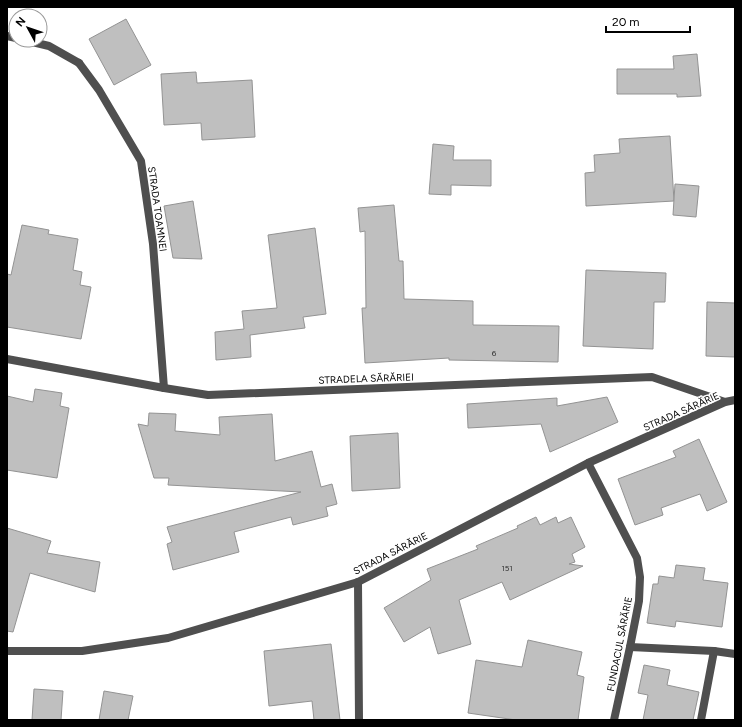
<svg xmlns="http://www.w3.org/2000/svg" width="742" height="727" font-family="Figtree,sans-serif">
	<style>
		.building { fill: #bfbfbf; stroke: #939393 }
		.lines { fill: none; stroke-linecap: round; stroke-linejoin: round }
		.service { stroke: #4f4f4f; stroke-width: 8 }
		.minor { stroke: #4f4f4f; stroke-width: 8 }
		.tertiary { stroke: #4f4f4f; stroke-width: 8 }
		.labels { text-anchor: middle; stroke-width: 3; stroke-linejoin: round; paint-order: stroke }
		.number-label { font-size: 8px; fill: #303030 }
		.street-label { font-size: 10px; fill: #000; stroke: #fff }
	</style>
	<rect width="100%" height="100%" fill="#fff"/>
	<g class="building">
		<polygon points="126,19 151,65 114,85 89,39"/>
		<polygon points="697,54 701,96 677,97 677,94 617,94 617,69 674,69 673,56"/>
		<polygon points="196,72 197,83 252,80 255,137 202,140 201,123 164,125 161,74"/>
		<polygon points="670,136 674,201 586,206 585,173 595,172 594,155 620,153 619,139"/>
		<polygon points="433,144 454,146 453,160 491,160 491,186 451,185 451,195 429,194"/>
		<polygon points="675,184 699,186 696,217 673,215"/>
		<polygon points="193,201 202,259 173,258 164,206"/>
		<polygon points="394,205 399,261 403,261 404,299 473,301 473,325 559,326 558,362 449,360 449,358 365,363 362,308 366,308 365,231 360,232 358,208"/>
		<polygon points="22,225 49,230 48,234 78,239 73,270 82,272 80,285 91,287 81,339 7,327 7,274 11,275"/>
		<polygon points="315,228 326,314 303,317 305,328 250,335 251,357 216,360 215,332 244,329 242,311 277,308 268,235"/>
		<polygon points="586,270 666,273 665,302 654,302 653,349 583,346"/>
		<polygon points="707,302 735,303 735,357 706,356"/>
		<polygon points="35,389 62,393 60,406 69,408 57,478 7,470 7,396 33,402"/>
		<polygon points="607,397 618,422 550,452 541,424 468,428 467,404 557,398 557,406"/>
		<polygon points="149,413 176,414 175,431 220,435 219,417 272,414 275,461 312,451 321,487 332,484 337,504 326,507 328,516 293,525 291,517 234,532 239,552 173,570 167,544 172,542 167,527 301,492 168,485 169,478 154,478 138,424 148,426"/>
		<polygon points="398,433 400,488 352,491 350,436"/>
		<polygon points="699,439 727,502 707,511 700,494 661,508 663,515 635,525 618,479 676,457 673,451"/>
		<polygon points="536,517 540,525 556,517 558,523 571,517 585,547 572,554 575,562 569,564 583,566 510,600 502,582 459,600 471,644 438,654 430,627 404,642 384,608 431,580 427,569 478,549 476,546 518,528 517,526"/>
		<polygon points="7,528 51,541 47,553 100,562 95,592 30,573 13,632 7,631"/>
		<polygon points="676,565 705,568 703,580 728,583 722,627 676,621 675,627 647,623 653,584 658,584 659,576 674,578"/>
		<polygon points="528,640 582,652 577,675 584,677 578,720 516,720 468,713 476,660 522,667"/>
		<polygon points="331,644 340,720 314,720 312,701 269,706 264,651"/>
		<polygon points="644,665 670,670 667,685 699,692 693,720 643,720 648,695 638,693"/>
		<polygon points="34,689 63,691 61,720 32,720"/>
		<polygon points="104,691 133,696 128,720 99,720"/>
	</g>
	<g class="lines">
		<g class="service">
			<polyline points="7,36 16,38"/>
			<polyline points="24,40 49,46 79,63"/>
			<polyline points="588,463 637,558 640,577 639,601 630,647 614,720"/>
			<polyline points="701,720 714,651"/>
		</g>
		<g class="minor">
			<polyline points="79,63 99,90 141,161 153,244 164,388"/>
			<polyline points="7,359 164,388 208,395 652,377 725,402"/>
			<polyline points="358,582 359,720"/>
			<polyline points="630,647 714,651 735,654"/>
		</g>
		<polyline class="tertiary" points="7,651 82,651 168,638 358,582 588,463 725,402 735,400"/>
	</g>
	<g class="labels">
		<g class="number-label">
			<text x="494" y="356">6</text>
			<text x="507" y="571">151</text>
		</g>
		<g class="street-label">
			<text transform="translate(158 209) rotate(82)" y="4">STRADA TOAMNEI</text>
			<text transform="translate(366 378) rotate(-2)" y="4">STRADELA SĂRĂRIEI</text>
			<text transform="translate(681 411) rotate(-24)" y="4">STRADA SĂRĂRIE</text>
			<text transform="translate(390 553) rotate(-27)" y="4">STRADA SĂRĂRIE</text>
			<text transform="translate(619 644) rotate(-79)" y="4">FUNDACUL SĂRĂRIE</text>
		</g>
	</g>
	<rect width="742" height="727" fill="none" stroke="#000000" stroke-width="16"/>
	<g transform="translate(28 28) rotate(310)"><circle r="19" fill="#ffffff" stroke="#999999"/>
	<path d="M0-3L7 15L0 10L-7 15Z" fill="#000000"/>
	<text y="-6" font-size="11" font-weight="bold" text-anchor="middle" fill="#000000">N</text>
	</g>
	<path d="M606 26v6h84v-6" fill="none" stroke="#000000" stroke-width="2"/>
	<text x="612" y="26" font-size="12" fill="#000000" stroke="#ffffff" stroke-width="3" paint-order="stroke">20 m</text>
</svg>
